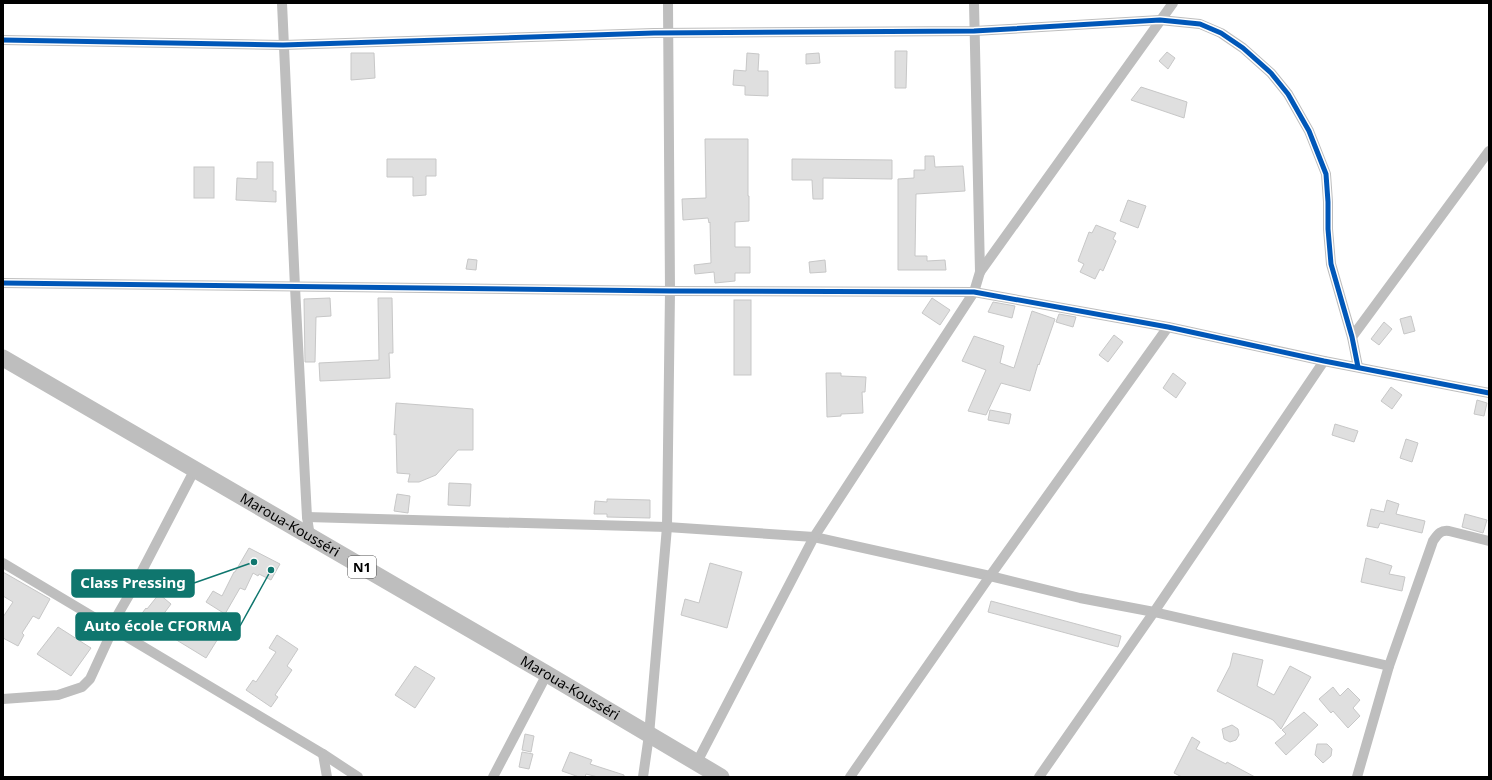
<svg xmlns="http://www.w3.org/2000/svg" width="1492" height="780" font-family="'Noto Sans',sans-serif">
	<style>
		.building { fill: #dfdfdf; stroke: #c7c7c7 }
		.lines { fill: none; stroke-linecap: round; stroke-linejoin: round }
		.minor { stroke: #bebebe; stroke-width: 10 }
		.trunk { stroke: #bebebe; stroke-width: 17 }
		.cycleway-casing { stroke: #fff; stroke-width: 8 }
		.cycleway { stroke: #0057b8; stroke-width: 5 }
		.labels { text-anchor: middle; stroke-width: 3; stroke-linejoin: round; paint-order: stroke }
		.shield { fill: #fff; stroke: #4c4c4c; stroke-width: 1 }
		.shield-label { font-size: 13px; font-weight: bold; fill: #000 }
		.street-label { font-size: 14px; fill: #000; stroke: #fff }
		.leader { fill: none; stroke: #0f766e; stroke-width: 1.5 }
		.callout-dot { fill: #0f766e; stroke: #fff; stroke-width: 1.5 }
		.callout { fill: #0f766e; stroke: #0f766e; stroke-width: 1.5 }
		.callout-label { font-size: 15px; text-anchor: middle; font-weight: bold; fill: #fff }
	</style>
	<rect width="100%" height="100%" fill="#fff"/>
	<g class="building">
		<polygon points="895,51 907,51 906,88 895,88"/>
		<polygon points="1167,52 1175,58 1168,69 1159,61"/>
		<polygon points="351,53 374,53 375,78 351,80"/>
		<polygon points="747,53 759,54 758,71 768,71 768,96 745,95 745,86 733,85 734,70 746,71"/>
		<polygon points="819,53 820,63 806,64 806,54"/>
		<polygon points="1141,87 1187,102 1184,118 1131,100"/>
		<polygon points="705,139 748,139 748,196 749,196 749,221 735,222 735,247 750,247 750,273 735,273 735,281 715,283 714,272 695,274 694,265 711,263 710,222 709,223 708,218 683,220 682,199 706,198"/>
		<polygon points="925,156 934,156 935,167 963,166 965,191 916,194 915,256 927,256 927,261 945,260 946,270 898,270 898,179 914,178 914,170 925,170"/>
		<polygon points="387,159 436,159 436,176 426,176 426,195 413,196 413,177 387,177"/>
		<polygon points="792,159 892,160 892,179 823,178 823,199 813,199 812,180 792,180"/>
		<polygon points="257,162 273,162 273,191 276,191 276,202 236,200 237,178 257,179"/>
		<rect x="194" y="167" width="20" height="31"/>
		<polygon points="1128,200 1146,206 1138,228 1120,221"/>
		<polygon points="1096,225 1116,233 1113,239 1116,241 1103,271 1100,269 1095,279 1080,272 1084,264 1078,261 1089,232 1092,233"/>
		<polygon points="468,259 477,260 476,270 466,269"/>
		<polygon points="825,260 826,272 810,273 809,262"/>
		<polygon points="330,298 331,316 316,317 315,362 305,362 304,299"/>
		<polygon points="378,298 392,298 393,353 389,353 390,378 320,381 319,363 379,360"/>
		<polygon points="932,298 950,310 940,325 922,313"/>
		<rect x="734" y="300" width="17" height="75"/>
		<polygon points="993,302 1015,306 1012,318 988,312"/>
		<polygon points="1032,311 1055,319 1039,365 1038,364 1030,391 1001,383 986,415 968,411 986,370 962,361 974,336 1004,346 1000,363 1014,368"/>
		<polygon points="1059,314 1076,317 1073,327 1056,322"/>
		<polygon points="1411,316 1415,331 1404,334 1400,319"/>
		<polygon points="1384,322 1392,329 1379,345 1371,339"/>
		<polygon points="1114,335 1123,342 1108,362 1099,355"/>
		<polygon points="826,373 841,373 841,376 866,377 865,392 862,392 863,413 841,414 841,416 827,417"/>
		<polygon points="1173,373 1186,383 1176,398 1163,388"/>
		<polygon points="1391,387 1402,395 1392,409 1381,401"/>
		<polygon points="1477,400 1487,403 1484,416 1474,414"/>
		<polygon points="396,403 473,409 473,450 458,450 436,475 419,482 408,482 410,474 397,473 396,434 394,435"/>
		<polygon points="990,410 1011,414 1009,424 988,420"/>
		<polygon points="1335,424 1358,431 1354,442 1332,435"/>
		<polygon points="1406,439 1418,443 1412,462 1400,458"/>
		<polygon points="449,483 471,484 470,506 448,505"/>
		<polygon points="397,494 410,496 408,513 394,511"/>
		<polygon points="607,499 650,500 650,518 607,517 607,514 594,514 595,501 607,502"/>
		<polygon points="1387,500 1399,504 1396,514 1425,521 1422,533 1380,523 1378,528 1367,526 1371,509 1384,512"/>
		<polygon points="1465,514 1487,520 1483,533 1462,527"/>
		<polygon points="249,548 280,564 271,580 259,574 258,576 253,573 245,590 240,588 225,614 206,602 213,591 222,596 234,572 235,572"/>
		<polygon points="1366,558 1392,566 1389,574 1405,577 1402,591 1361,582"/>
		<polygon points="710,563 742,572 727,628 681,615 685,599 699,603"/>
		<polygon points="3,572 50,599 39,619 33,616 22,633 24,635 18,646 3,638 3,617 13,602 3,596"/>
		<polygon points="159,594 171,604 148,635 134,624 146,608 147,609"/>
		<polygon points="991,601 1121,636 1118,647 988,612"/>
		<polygon points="184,615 219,637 206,658 170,636"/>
		<polygon points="58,627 91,648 71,676 37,654"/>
		<polygon points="277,635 298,649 287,666 292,670 275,695 278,697 271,707 246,690 253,680 256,682 276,652 269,648"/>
		<polygon points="1233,653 1263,660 1257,686 1274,695 1290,666 1311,677 1281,729 1273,720 1217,691 1230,666"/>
		<polygon points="415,666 435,678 415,708 395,695"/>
		<polygon points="1333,687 1340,696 1348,688 1360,700 1353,708 1360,716 1348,728 1333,711 1331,713 1319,699"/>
		<polygon points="1304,712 1318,725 1286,755 1275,743 1286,734 1282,730"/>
		<polygon points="1232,725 1238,729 1239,735 1236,740 1230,742 1224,739 1222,729"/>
		<polygon points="525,734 534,736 531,752 522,750"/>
		<polygon points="1192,737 1200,742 1196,749 1226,764 1227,762 1255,777 1182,777 1174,773"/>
		<polygon points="1317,744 1327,744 1332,749 1331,756 1323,763 1315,755"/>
		<polygon points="522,752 533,754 529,769 519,767"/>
		<polygon points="570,752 592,760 590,764 624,775 624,777 598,777 586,774 585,777 579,777 562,771"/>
	</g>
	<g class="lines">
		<g class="minor">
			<polyline points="282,3 295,287 307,517 310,537"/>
			<polyline points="3,40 283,45 654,33 974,31 1160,20 1200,24 1221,33 1243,48 1271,73 1288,94 1309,131 1326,174 1328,202 1328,229 1331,264 1352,337 1358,367"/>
			<polyline points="980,272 1173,3"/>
			<polyline points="3,283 670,291 974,292 1168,327 1324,361 1489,393"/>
			<polyline points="1352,337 1489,151"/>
			<polyline points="307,517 667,527 814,537 990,576 1080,598 1154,612 1389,666"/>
			<polyline points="3,563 323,754 358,777"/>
			<polyline points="3,699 58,695 82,687 90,679 113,629 117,616 132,590 195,469"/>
			<polyline points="323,754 327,777"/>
			<polyline points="696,764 814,537 974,292 980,272 974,3"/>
			<polyline points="493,777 547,674"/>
			<polyline points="643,777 649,735 667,527 670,291 668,3"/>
			<polyline points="850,777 990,576 1168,327"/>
			<polyline points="1039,777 1154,612 1324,361"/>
			<path d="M1357 777 1389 666 1433 541C1438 534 1440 530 1449 531L1489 541"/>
		</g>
		<path class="trunk" id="s1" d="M3 358 547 674 721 777"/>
		<g class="cycleway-casing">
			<g id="cycleway">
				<polyline points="3,40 283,45 654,33 974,31 1160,20 1200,24 1221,33 1243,48 1271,73 1288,94 1309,131 1326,174 1328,202 1328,229 1331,264 1352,337 1358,367"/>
				<polyline points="3,283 670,291 974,292 1168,327 1324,361 1489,393"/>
			</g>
		</g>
		<use href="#cycleway" class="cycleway"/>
	</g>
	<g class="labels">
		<rect class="shield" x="348" y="556" width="28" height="22" rx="3"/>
		<g class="shield-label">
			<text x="362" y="572">N1</text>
		</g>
		<g class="street-label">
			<text dy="5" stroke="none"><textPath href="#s1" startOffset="332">Maroua-Kousséri</textPath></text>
			<text dy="5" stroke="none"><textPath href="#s1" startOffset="656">Maroua-Kousséri</textPath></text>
		</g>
	</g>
	<path class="leader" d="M254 562L194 583M271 570L240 626"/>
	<g class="callout-dot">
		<circle cx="254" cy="562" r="4"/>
		<circle cx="271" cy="570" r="4"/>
	</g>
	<g class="callout">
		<rect x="72" y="570" width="122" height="27" rx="4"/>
		<rect x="76" y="613" width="164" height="27" rx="4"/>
	</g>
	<g class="callout-label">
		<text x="133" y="588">Class Pressing</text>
		<text x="158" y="631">Auto école CFORMA</text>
	</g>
	<rect width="1492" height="780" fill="none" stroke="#000000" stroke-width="8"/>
</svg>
